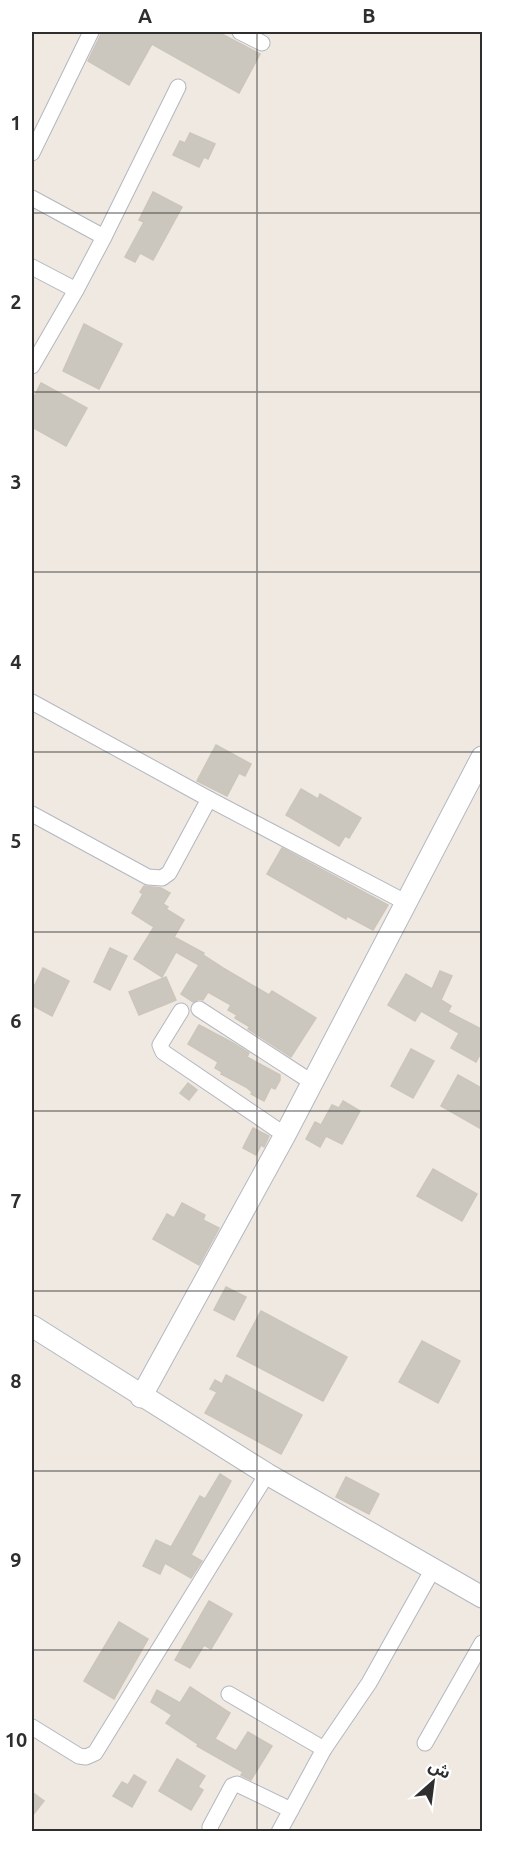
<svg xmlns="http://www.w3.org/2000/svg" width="514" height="1863" font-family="Ubuntu,'Noto Sans Arabic',sans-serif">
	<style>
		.building { fill: #cbc7bf; stroke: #cbc5ba; stroke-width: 1.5 }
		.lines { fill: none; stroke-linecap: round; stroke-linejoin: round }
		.street-casing { stroke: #b4b7c1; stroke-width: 17 }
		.secondary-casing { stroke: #b4b7c1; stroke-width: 23 }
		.street { stroke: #fff; stroke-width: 15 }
		.secondary { stroke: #fff; stroke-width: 21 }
		.grid { fill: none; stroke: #2e2e2e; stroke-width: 1.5; stroke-opacity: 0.55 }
		.neatline { fill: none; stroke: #2e2e2e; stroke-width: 2 }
		.grid-label { font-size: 20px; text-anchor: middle; font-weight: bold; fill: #2e2e2e }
	</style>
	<rect width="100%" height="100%" fill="#efe9e1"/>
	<g class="building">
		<polygon points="102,32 218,32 260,54 239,93 152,44 129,85 88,61"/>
		<polygon points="190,133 215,144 208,159 204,157 199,167 173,155 180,141 185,143"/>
		<polygon points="153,192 182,207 153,260 140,253 135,262 125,257 144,222 139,220"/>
		<polygon points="84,324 122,344 99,389 63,371"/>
		<polygon points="41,383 87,408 66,446 32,427 32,401"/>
		<polygon points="216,745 251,764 245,776 239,773 227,796 197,781"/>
		<polygon points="301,789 318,799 320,794 361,818 349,838 345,836 339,846 286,815"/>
		<polygon points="282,848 388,905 373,930 347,916 346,919 267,874"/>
		<polygon points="144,886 161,888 170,893 163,904 168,907 166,909 184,920 174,937 204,953 203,955 223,968 269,995 272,991 316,1018 291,1057 248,1029 250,1027 235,1018 237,1015 228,1010 231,1005 208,992 203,1000 199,999 193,1002 181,994 199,965 176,952 162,977 134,959 154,927 132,913 143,894 140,892"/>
		<polygon points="110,948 127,956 110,990 94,982"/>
		<polygon points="43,968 69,981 52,1016 32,1005 32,991"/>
		<polygon points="440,971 452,976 441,1000 451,1006 448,1012 483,1030 483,1049 476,1062 451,1048 459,1033 421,1011 415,1021 388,1005 406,974 432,989"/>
		<polygon points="166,977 176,1000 139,1015 129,992"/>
		<polygon points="199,1025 233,1043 249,1053 247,1057 280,1075 280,1080 275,1089 271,1087 264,1101 251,1094 252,1092 246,1087 221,1074 222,1072 215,1068 218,1062 188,1044"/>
		<polygon points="411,1049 434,1061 413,1098 391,1086"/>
		<polygon points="458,1075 483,1089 483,1130 441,1106"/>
		<polygon points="188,1083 197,1090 189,1100 180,1093"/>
		<polygon points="343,1101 360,1111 342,1144 326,1136 320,1147 306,1139 315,1122 321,1125 332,1105 339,1108"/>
		<polygon points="253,1128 269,1136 264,1147 261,1145 256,1155 243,1148"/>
		<polygon points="433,1169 477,1194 462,1221 417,1196"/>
		<polygon points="182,1203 205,1215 203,1220 219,1228 199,1265 153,1239 167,1214 174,1218"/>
		<polygon points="226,1287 246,1297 234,1320 214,1310"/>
		<polygon points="261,1311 347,1357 323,1401 237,1356"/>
		<polygon points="422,1341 460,1361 438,1403 399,1382"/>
		<polygon points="226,1375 302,1415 281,1454 205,1413 217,1392 210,1389 215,1380 222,1384"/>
		<polygon points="220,1474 231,1481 191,1555 202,1561 191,1578 165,1563 160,1574 143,1566 156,1540 171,1547 200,1496 205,1499"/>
		<polygon points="346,1477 379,1494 369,1514 336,1497"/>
		<polygon points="209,1601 232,1614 211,1649 204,1645 190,1668 175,1660"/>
		<polygon points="119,1622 148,1639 114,1699 84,1681"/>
		<polygon points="190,1687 230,1713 215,1739 236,1751 248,1732 272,1746 251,1780 241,1775 243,1772 197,1746 198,1744 166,1723 172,1715 151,1702 157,1690 180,1703"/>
		<polygon points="177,1759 205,1776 198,1787 203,1790 191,1810 159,1791"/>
		<polygon points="134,1775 146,1782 132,1807 113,1796 122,1782 128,1785"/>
		<polygon points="32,1792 44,1801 32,1816"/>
	</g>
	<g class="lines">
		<g class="street-casing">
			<g id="street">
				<polyline points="240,32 262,43"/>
				<polyline points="32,153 91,32"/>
				<polyline points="32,198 104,237 76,290 32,366"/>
				<polyline points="104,237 178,87"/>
				<polyline points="32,267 76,290"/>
				<polyline points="32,702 209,799 407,903"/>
				<polyline points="32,814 148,877 162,878 169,873 209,799"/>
				<polyline points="199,1009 313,1083"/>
				<polyline points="181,1011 160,1045 163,1052 285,1135"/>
				<polyline points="229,1694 324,1749"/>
				<polyline points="32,1727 79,1756 86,1757 95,1753 267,1474"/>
				<polyline points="425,1743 482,1643"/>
				<polyline points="211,1832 210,1827 232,1786 237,1784 291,1810"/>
				<polyline points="279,1832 324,1749 369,1683 433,1569"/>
			</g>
		</g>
		<g class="secondary-casing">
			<g id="secondary">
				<polyline points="32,1326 267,1474 482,1597"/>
				<polyline points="141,1397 285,1135 482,757"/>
			</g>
		</g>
		<use href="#street" class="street"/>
		<use href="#secondary" class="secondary"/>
	</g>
	<path class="grid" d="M257 32V1832M32 213H482M32 392H482M32 572H482M32 752H482M32 932H482M32 1111H482M32 1291H482M32 1471H482M32 1650H482"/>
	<rect width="514" height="1863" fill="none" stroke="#ffffff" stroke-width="66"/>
	<g transform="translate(433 1782) rotate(28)" stroke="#ffffff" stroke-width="4.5" paint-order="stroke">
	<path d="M0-4.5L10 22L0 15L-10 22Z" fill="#2e2e2e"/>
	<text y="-9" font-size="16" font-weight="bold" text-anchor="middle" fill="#2e2e2e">ش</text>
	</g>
	<rect x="33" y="33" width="448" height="1797" class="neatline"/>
	<g class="grid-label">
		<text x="145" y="23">A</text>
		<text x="369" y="23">B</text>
		<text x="16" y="130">1</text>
		<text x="16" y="309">2</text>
		<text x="16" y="489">3</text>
		<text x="16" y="669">4</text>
		<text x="16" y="848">5</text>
		<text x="16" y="1028">6</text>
		<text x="16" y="1208">7</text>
		<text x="16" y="1388">8</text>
		<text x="16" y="1567">9</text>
		<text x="16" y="1747">10</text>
	</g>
</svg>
